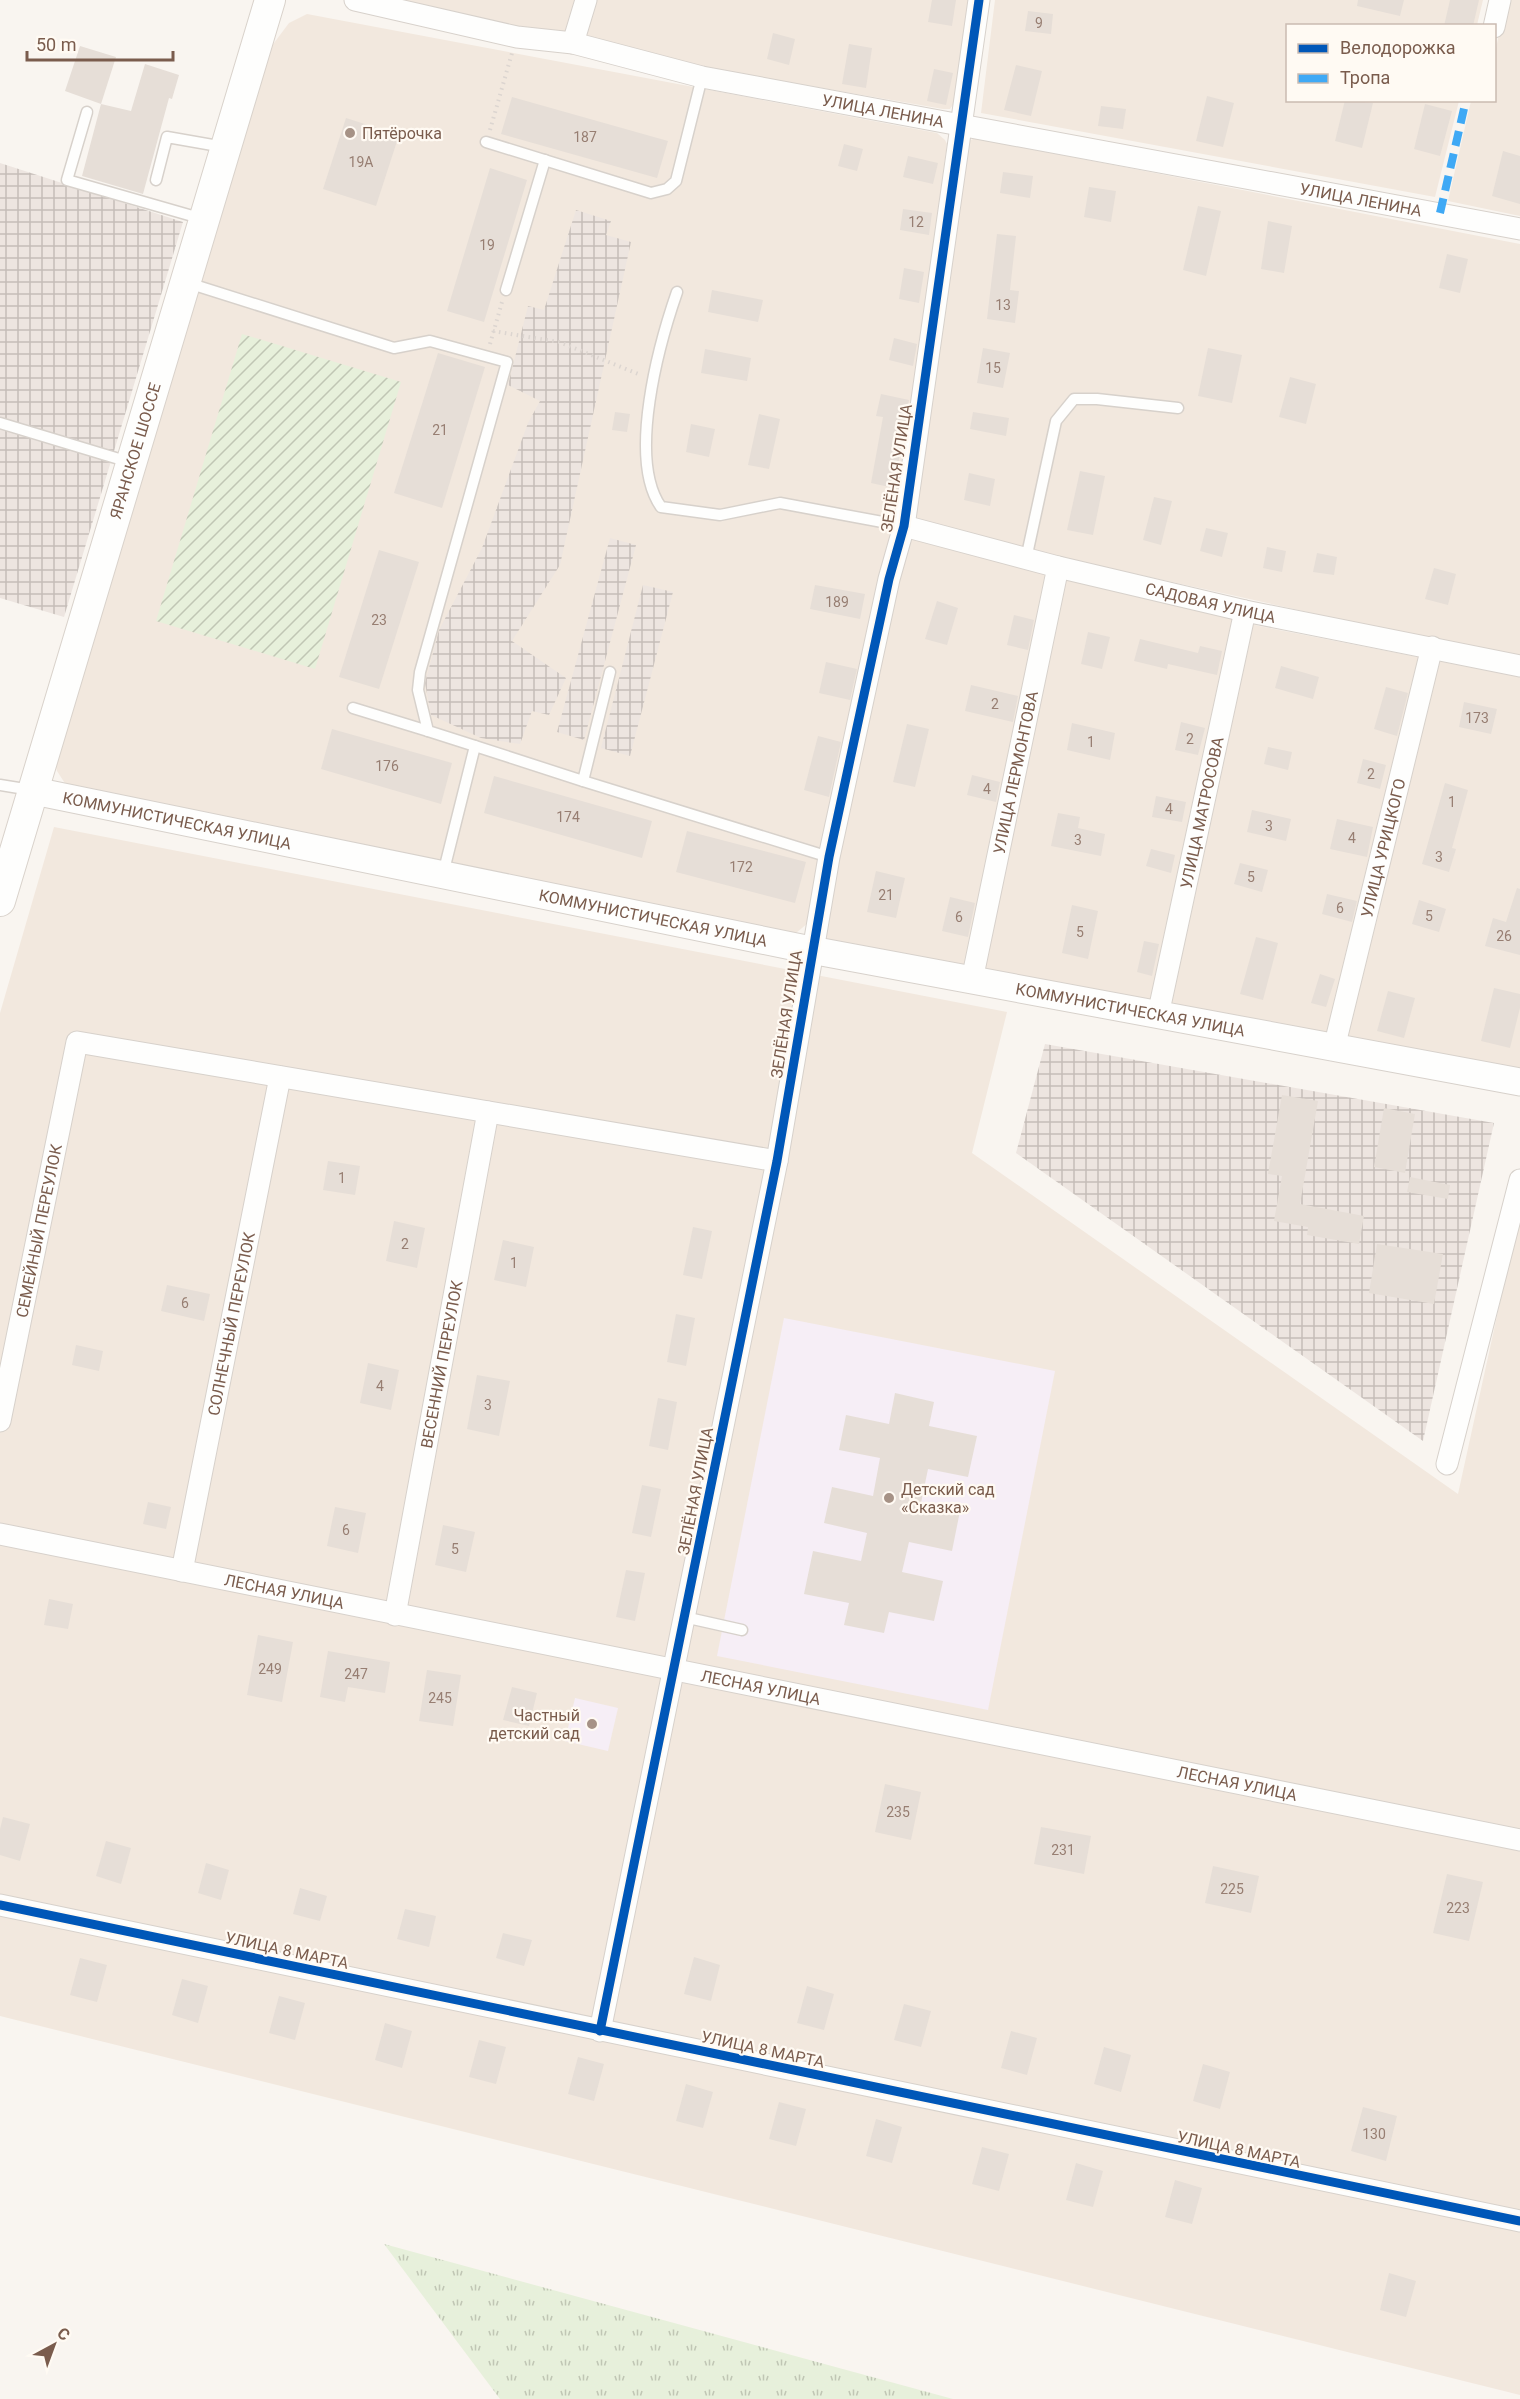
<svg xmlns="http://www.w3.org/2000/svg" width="1520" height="2399" font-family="Roboto,sans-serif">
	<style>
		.residential { fill: #f2e8de }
		.industrial { fill: url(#industrial-grid) }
		.education { fill: #f6eef6 }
		.grass { fill: url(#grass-tufts) }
		.garden { fill: url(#garden-furrows) }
		.building { fill: #e6ded7 }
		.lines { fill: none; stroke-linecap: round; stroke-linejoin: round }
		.service-casing { stroke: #d7d1cb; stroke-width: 13 }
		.minor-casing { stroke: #d7d1cb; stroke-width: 23 }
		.tertiary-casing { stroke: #d7d1cb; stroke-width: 29 }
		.secondary-casing { stroke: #d9d2cb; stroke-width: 32 }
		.path { stroke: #dcd5d0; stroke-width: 4; stroke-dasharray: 1.5 4.5; stroke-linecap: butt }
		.service { stroke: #fefefd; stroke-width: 10 }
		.minor { stroke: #fefefd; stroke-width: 21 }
		.tertiary { stroke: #fefefd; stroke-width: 27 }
		.secondary { stroke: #fefefd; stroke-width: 30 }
		.quiet { stroke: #3fa9f5; stroke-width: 8; stroke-dasharray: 15 8; stroke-linecap: butt }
		.cycleway-casing { stroke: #fffaf3; stroke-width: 13 }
		.cycleway { stroke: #0057b8; stroke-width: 9 }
		.poi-dot { fill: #a69286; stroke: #fffaf3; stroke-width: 2 }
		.labels { text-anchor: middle; stroke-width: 4.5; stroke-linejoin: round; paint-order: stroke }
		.number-label { font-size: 14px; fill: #977e72 }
		.street-label { font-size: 16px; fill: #7a5c4d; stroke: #fffaf3 }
		.poi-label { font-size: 16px; fill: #7a5c4d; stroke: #fffaf3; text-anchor: start }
	</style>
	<defs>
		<pattern id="industrial-grid" width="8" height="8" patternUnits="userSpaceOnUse" patternTransform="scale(1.5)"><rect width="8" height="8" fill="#ede5e0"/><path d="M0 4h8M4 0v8" fill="none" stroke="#c5bdb8"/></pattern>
		<pattern id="grass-tufts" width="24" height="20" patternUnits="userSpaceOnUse" patternTransform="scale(1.5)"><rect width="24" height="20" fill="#e7f0db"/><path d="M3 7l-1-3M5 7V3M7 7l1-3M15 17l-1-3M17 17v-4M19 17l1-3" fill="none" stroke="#c0c6b4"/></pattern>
		<pattern id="garden-furrows" width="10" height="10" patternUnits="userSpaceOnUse" patternTransform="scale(1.5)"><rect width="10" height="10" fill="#e7f0db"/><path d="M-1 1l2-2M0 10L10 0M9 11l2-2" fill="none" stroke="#c0c6b4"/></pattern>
	</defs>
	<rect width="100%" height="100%" fill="#f9f5f0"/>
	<g class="residential">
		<polygon points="397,0 578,0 568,30 554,35"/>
		<polygon points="595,0 969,0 955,102 950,109 943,109 799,84 756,80 587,37 586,28"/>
		<polygon points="995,0 1483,0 1477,25 1288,26 1288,100 1459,101 1435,197 981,113"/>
		<polygon points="1506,0 1520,0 1520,216 1448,201 1471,101 1494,100 1495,53"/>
		<polygon points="307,14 937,133 945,140 947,144 897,514 808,923 796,933 68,788 57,771 54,760 271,47 289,23"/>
		<polygon points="975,138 1520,244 1520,659 924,527 918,522 915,514 967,142"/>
		<polygon points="914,536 1259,626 1520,677 1520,1077 828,943 823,936 905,550"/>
		<polygon points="54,827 1007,1012 972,1153 1458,1494 1520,1211 1520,2395 0,2016 0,1013"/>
	</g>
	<g class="industrial">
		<polygon points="0,163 183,222 64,617 0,598"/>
		<polygon points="576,210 611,221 606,235 631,242 560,565 512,641 566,678 549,715 532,711 520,744 481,738 431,715 425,683 439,630 482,548 528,423 540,401 508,385 528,306 544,310"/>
		<polygon points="610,538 636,545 584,740 557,732"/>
		<polygon points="643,585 673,592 630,756 601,748"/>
		<polygon points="1045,1044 1494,1123 1423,1441 1016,1153"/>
	</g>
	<g class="education">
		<polygon points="784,1318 1055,1371 988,1710 717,1656"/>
		<polygon points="575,1698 618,1708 608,1751 565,1741"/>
	</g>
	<polygon class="grass" points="384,2244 953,2399 500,2399"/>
	<polygon class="garden" points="242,334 401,382 315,669 156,621"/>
	<g class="building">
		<polygon points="932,0 956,0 952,26 928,22"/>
		<polygon points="1358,0 1404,0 1400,16 1357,6"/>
		<polygon points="1450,0 1479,0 1473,26 1444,26"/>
		<polygon points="1028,11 1053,14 1051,34 1025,31"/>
		<polygon points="773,33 795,39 789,65 767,59"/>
		<polygon points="849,44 872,48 866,88 842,84"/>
		<polygon points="80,46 116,57 101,104 65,91"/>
		<polygon points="145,64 179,75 172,99 169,98 143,194 82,176 101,104 131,111"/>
		<polygon points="1016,65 1042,71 1031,116 1004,110"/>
		<polygon points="934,69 953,73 946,105 927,101"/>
		<polygon points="1207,96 1234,103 1223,147 1196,141"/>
		<polygon points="512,97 668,141 657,178 501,134"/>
		<polygon points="1345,100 1373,103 1362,148 1335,141"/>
		<polygon points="1425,104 1452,111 1440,156 1414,149"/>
		<polygon points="1101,106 1126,109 1123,129 1098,126"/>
		<polygon points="346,118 399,135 376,206 323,189"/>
		<polygon points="844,144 863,149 857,171 838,166"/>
		<polygon points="1503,151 1520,156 1520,204 1492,196"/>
		<polygon points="908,156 938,163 933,184 903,177"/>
		<polygon points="490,168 527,180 484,322 447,311"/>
		<polygon points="1003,172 1033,176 1030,198 1000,193"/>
		<polygon points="1089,187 1116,191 1111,222 1084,217"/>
		<polygon points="1198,206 1221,211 1206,276 1183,270"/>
		<polygon points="903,209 932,213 929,235 900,230"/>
		<polygon points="1268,221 1292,226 1284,273 1261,269"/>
		<polygon points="997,234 1016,236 1010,290 1019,291 1015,323 987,319"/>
		<polygon points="1447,254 1468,259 1460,293 1439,288"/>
		<polygon points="904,268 924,272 919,303 899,299"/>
		<polygon points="712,290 763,300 758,322 708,312"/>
		<polygon points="894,338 917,344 913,366 889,360"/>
		<polygon points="983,348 1010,353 1003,388 977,383"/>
		<polygon points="1208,348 1242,355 1232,403 1198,396"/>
		<polygon points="705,349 751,358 747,381 701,373"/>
		<polygon points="438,353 485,367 442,508 394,493"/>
		<polygon points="1290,377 1316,384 1306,424 1279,417"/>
		<polygon points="881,394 909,400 894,488 871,483 883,417 876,416"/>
		<polygon points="615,412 630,414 627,432 612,430"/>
		<polygon points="973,412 1009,418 1006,436 970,429"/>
		<polygon points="759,414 780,419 769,469 748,465"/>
		<polygon points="691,424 715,429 709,457 686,452"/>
		<polygon points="1080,471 1105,476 1093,535 1067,530"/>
		<polygon points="969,473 995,479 990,506 964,500"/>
		<polygon points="1154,497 1172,501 1161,545 1143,540"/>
		<polygon points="1206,528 1228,533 1222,557 1200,551"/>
		<polygon points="1267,547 1286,551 1282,572 1263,568"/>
		<polygon points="379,550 419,562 379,689 339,677"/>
		<polygon points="1317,553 1337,557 1334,575 1313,572"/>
		<polygon points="1434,568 1456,574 1448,605 1425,599"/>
		<polygon points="815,585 865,594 860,619 810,609"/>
		<polygon points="937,601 958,608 947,645 925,639"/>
		<polygon points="1014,615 1034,620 1028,650 1007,645"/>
		<polygon points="1088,632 1110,637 1102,669 1081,664"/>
		<polygon points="1140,639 1198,653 1200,646 1222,651 1217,675 1168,664 1167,669 1134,661"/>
		<polygon points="826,662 857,669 850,700 819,693"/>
		<polygon points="1281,666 1319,677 1313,699 1275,688"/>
		<polygon points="971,685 1018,696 1013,722 965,711"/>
		<polygon points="1386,687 1408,693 1397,736 1374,729"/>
		<polygon points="1464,702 1497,709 1491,734 1459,727"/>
		<polygon points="1181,722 1205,728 1198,755 1175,750"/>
		<polygon points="1072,723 1115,733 1110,760 1067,750"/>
		<polygon points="907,724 929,729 915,787 893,782"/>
		<polygon points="332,729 452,763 441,804 321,769"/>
		<polygon points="818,736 841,742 829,797 804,790"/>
		<polygon points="1268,747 1292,752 1288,770 1264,764"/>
		<polygon points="1363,759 1386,765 1380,789 1357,783"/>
		<polygon points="972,775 1000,782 996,802 967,795"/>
		<polygon points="494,776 652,821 642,858 484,813"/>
		<polygon points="1445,783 1468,790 1452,848 1456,849 1449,872 1422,864"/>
		<polygon points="1156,796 1186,802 1182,822 1152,817"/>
		<polygon points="1252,810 1291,819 1286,841 1247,832"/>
		<polygon points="1058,813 1080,817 1078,828 1105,834 1101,856 1051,846"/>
		<polygon points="1337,819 1373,827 1367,857 1330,849"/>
		<polygon points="687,831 806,862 795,903 676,872"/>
		<polygon points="1151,849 1175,855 1171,873 1146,866"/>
		<polygon points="1240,863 1268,870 1262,892 1234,884"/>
		<polygon points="876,871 905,878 896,918 867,912"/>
		<polygon points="1517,888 1520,889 1520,955 1485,946 1493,918 1506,922"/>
		<polygon points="1327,894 1357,901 1352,922 1322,914"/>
		<polygon points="950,897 975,903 968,937 942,931"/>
		<polygon points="1419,900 1446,909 1439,932 1412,924"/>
		<polygon points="1072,905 1098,911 1088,959 1062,953"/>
		<polygon points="1256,937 1278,943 1263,1000 1240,994"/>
		<polygon points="1144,941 1159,944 1152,976 1137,972"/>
		<polygon points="1320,974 1335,979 1326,1007 1311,1003"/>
		<polygon points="1494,988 1520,994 1520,1008 1510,1048 1481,1041"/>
		<polygon points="1388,991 1415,998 1404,1038 1377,1031"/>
		<polygon points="1282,1095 1318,1101 1300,1204 1364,1216 1359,1244 1307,1235 1308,1227 1274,1221 1282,1176 1268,1174"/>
		<polygon points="1384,1108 1415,1114 1405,1173 1374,1167"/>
		<polygon points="328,1161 360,1166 355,1195 323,1190"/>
		<polygon points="1410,1177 1450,1185 1448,1199 1407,1192"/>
		<polygon points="394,1221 425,1228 417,1268 386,1261"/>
		<polygon points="693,1227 712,1231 702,1279 683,1275"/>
		<polygon points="503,1240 534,1247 526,1287 494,1280"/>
		<polygon points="1377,1244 1443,1254 1434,1304 1369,1293"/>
		<polygon points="167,1285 210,1294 204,1321 161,1311"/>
		<polygon points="676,1314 695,1318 686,1366 667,1362"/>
		<polygon points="76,1345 103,1351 99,1371 72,1365"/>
		<polygon points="368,1363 399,1370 391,1410 360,1403"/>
		<polygon points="477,1375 510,1381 499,1436 467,1429"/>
		<polygon points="895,1393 934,1402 929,1426 977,1436 968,1477 928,1469 921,1503 960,1511 952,1551 909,1542 902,1572 943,1581 934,1621 889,1612 884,1633 844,1625 849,1603 804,1594 813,1551 861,1561 867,1533 824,1523 832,1487 873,1496 880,1458 839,1450 846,1415 889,1424"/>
		<polygon points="658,1398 677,1402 668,1450 649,1446"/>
		<polygon points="642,1485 661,1489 651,1537 632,1533"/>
		<polygon points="148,1502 171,1507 166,1529 143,1524"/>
		<polygon points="335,1507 366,1513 358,1553 327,1546"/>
		<polygon points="443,1525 475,1532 466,1572 435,1565"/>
		<polygon points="626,1570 645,1573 635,1621 616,1617"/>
		<polygon points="49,1599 73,1604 68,1629 44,1625"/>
		<polygon points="258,1635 293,1642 282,1702 247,1695"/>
		<polygon points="328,1651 390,1662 385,1693 348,1687 345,1702 320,1697"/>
		<polygon points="427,1670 461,1675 453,1726 419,1721"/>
		<polygon points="512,1687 537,1693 529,1726 503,1720"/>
		<polygon points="885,1784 921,1792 911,1840 875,1832"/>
		<polygon points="3,1817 30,1824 20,1861 0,1855 0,1829"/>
		<polygon points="1041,1827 1091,1836 1084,1874 1034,1864"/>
		<polygon points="106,1841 131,1848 121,1884 96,1876"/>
		<polygon points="206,1863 229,1870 221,1900 198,1893"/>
		<polygon points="1213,1866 1259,1876 1251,1913 1205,1903"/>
		<polygon points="1447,1874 1483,1882 1469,1941 1433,1933"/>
		<polygon points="300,1888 327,1896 320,1921 293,1914"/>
		<polygon points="405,1909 436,1916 429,1947 397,1939"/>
		<polygon points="503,1933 532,1940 524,1966 496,1958"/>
		<polygon points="694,1957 720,1965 711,2001 684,1994"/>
		<polygon points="80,1958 107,1965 97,2002 70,1995"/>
		<polygon points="182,1979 208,1986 198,2023 172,2015"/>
		<polygon points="807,1986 834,1994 824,2030 797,2023"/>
		<polygon points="279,1996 305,2003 295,2040 269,2033"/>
		<polygon points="904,2004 931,2011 921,2047 894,2040"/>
		<polygon points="385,2023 412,2031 402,2068 375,2060"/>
		<polygon points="1011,2031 1037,2038 1027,2075 1001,2068"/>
		<polygon points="479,2040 506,2047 496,2084 469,2077"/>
		<polygon points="1104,2047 1131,2055 1121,2092 1094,2084"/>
		<polygon points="578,2057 604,2064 594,2101 568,2094"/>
		<polygon points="1203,2064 1230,2072 1220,2109 1193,2101"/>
		<polygon points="686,2084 713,2092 703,2128 676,2121"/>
		<polygon points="779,2102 806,2109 796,2146 769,2139"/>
		<polygon points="1363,2107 1397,2116 1386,2161 1351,2151"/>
		<polygon points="876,2119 902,2127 892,2163 866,2156"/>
		<polygon points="982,2147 1009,2154 999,2191 972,2184"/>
		<polygon points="1076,2163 1103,2171 1093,2207 1066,2200"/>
		<polygon points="1175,2180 1202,2188 1192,2224 1165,2217"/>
		<polygon points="1389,2273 1416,2281 1406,2317 1380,2310"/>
	</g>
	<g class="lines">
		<g class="service-casing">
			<g id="service">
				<polyline points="87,112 67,180 203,219"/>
				<polyline points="486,142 651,193 667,189 676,181 702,77"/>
				<polyline points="156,180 167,137 224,147"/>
				<polyline points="188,283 394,348 430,341 507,362 420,672 418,690 428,731 475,746"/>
				<polyline points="506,290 545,160"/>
				<path d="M677 292C659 344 627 459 661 507L720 515 780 503 904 526"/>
				<polyline points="0,423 129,462"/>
				<polyline points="1026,559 1056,421 1074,399 1097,399 1178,408"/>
				<polyline points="353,708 428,731"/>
				<polyline points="583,781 829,857"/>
				<polyline points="0,785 31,790"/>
				<polyline points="443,874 475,746 583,781 610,672"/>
				<polyline points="684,1617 742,1630"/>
			</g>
		</g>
		<g class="minor-casing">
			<g id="minor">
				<path id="s1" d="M355 0 517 37 573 43 702 77 1520 229"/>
				<polyline points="1494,27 1500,0"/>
				<polyline points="573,43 586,0"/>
				<path id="s2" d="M904 526 1058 567 1245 611 1520 666"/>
				<path id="s3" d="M972 980 1058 567"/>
				<path id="s4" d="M1158 1015 1245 611"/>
				<path id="s5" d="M1334 1048 1432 647"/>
				<path id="s6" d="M0 1421 77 1042 777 1161"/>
				<polyline points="1447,1464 1520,1180"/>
				<path id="s7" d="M0 1534 1520 1840"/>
				<path id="s8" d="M182 1571 280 1077"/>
				<path id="s9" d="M395 1615 488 1112"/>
				<polyline points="0,1905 1520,2221"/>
				<polyline points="600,2031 777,1161 829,857 889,579 904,526 979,0"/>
			</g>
		</g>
		<g class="tertiary-casing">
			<g id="tertiary">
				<path id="s10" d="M34 791 811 950 1520 1082"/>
			</g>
		</g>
		<g class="secondary-casing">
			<g id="secondary">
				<path id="s11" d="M0 901 270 0"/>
			</g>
		</g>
		<g class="path">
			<polyline points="490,130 512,53"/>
			<polyline points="493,331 559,342 641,375"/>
			<polyline points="490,344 502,302"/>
		</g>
		<use href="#service" class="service"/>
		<use href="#minor" class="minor"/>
		<use href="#tertiary" class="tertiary"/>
		<use href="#secondary" class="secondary"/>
		<polyline class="quiet" points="1440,213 1466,100"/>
		<g class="cycleway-casing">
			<g id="cycleway">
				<polyline points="0,1905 1520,2221"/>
				<polyline points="600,2031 777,1161 829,857 889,579 904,526 979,0"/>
			</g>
		</g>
		<use href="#cycleway" class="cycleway"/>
	</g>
	<g class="poi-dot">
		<circle cx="350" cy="133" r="6"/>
		<circle cx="889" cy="1498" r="6"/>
		<circle cx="592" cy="1724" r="6"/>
	</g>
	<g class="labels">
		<g class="number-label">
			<text x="1039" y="28">9</text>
			<text x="585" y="142">187</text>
			<text x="361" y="167">19А</text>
			<text x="916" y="227">12</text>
			<text x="487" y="250">19</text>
			<text x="1003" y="310">13</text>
			<text x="993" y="373">15</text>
			<text x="440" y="435">21</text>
			<text x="837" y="607">189</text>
			<text x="379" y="625">23</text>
			<text x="995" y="709">2</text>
			<text x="1477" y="723">173</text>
			<text x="1190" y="744">2</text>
			<text x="1091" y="747">1</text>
			<text x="387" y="771">176</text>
			<text x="1371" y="779">2</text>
			<text x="987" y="794">4</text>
			<text x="1452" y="807">1</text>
			<text x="1169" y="814">4</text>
			<text x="568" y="822">174</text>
			<text x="1269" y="831">3</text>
			<text x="1352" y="843">4</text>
			<text x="1078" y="845">3</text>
			<text x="1439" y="862">3</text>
			<text x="741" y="872">172</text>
			<text x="1251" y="882">5</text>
			<text x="886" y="900">21</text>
			<text x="1340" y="913">6</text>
			<text x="1429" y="921">5</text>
			<text x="959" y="922">6</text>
			<text x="1080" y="937">5</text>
			<text x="1504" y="941">26</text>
			<text x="342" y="1183">1</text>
			<text x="405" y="1249">2</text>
			<text x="514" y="1268">1</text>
			<text x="185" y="1308">6</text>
			<text x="380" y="1391">4</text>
			<text x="488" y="1410">3</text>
			<text x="346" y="1535">6</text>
			<text x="455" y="1554">5</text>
			<text x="270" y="1674">249</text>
			<text x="356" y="1679">247</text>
			<text x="440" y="1703">245</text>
			<text x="898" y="1817">235</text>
			<text x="1063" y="1855">231</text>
			<text x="1232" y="1894">225</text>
			<text x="1458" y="1913">223</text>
			<text x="1374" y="2139">130</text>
		</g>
		<g class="street-label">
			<text dy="6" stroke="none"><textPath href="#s1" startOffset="540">УЛИЦА ЛЕНИНА</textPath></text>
			<text dy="6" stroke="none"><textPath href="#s1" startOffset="1026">УЛИЦА ЛЕНИНА</textPath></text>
			<text dy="6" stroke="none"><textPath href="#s11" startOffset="470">ЯРАНСКОЕ ШОССЕ</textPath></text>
			<text transform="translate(896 468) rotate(-81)" y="6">ЗЕЛЁНАЯ УЛИЦА</text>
			<text dy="6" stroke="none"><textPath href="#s2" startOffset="316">САДОВАЯ УЛИЦА</textPath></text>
			<text dy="6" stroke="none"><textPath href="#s3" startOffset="212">УЛИЦА ЛЕРМОНТОВА</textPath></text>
			<text dy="6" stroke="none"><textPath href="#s4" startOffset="207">УЛИЦА МАТРОСОВА</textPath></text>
			<text dy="6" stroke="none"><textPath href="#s10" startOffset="146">КОММУНИСТИЧЕСКАЯ УЛИЦА</textPath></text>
			<text dy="6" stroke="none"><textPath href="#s5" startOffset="206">УЛИЦА УРИЦКОГО</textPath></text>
			<text dy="6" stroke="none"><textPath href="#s10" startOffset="632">КОММУНИСТИЧЕСКАЯ УЛИЦА</textPath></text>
			<text dy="6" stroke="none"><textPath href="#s10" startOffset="1118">КОММУНИСТИЧЕСКАЯ УЛИЦА</textPath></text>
			<text transform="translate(786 1014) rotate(-81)" y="6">ЗЕЛЁНАЯ УЛИЦА</text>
			<text dy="6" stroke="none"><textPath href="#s6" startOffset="194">СЕМЕЙНЫЙ ПЕРЕУЛОК</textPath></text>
			<text dy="6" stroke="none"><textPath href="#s8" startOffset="252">СОЛНЕЧНЫЙ ПЕРЕУЛОК</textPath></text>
			<text dy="6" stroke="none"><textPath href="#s9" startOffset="255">ВЕСЕННИЙ ПЕРЕУЛОК</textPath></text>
			<text transform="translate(695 1491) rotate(-79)" y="6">ЗЕЛЁНАЯ УЛИЦА</text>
			<text dy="6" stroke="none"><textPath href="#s7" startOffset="290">ЛЕСНАЯ УЛИЦА</textPath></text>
			<text dy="6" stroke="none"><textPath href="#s7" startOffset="776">ЛЕСНАЯ УЛИЦА</textPath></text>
			<text dy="6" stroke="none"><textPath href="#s7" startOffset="1262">ЛЕСНАЯ УЛИЦА</textPath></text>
			<text transform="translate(287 1950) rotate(12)" y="6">УЛИЦА 8 МАРТА</text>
			<text transform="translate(763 2049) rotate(12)" y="6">УЛИЦА 8 МАРТА</text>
			<text transform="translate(1239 2149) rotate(12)" y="6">УЛИЦА 8 МАРТА</text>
		</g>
		<g class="poi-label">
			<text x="362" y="139">Пятёрочка</text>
			<text x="901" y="1495">Детский сад<tspan x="901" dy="18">«Сказка»</tspan></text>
			<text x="580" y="1721" text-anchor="end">Частный<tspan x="580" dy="18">детский сад</tspan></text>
		</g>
	</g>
	<rect x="1286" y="24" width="210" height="78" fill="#fffaf3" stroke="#cabbb1" stroke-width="1.5"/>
	<rect x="1298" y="44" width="30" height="9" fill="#0057b8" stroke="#cabbb1" stroke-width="1.5"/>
	<text x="1340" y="54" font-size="18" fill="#7a5c4d">Велодорожка</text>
	<rect x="1298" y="74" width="30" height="9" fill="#3fa9f5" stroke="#cabbb1" stroke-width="1.5"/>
	<text x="1340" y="84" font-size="18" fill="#7a5c4d">Тропа</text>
	<g transform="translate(54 2345) rotate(41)" stroke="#fffaf3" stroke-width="4.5" paint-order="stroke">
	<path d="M0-4.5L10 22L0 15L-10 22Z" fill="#7a5c4d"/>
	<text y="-9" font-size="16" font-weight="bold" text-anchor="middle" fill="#7a5c4d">С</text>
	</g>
	<path d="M27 51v9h146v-9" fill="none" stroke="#7a5c4d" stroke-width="3"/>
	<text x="36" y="51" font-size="18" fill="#7a5c4d" stroke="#fffaf3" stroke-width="4.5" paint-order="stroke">50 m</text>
</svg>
